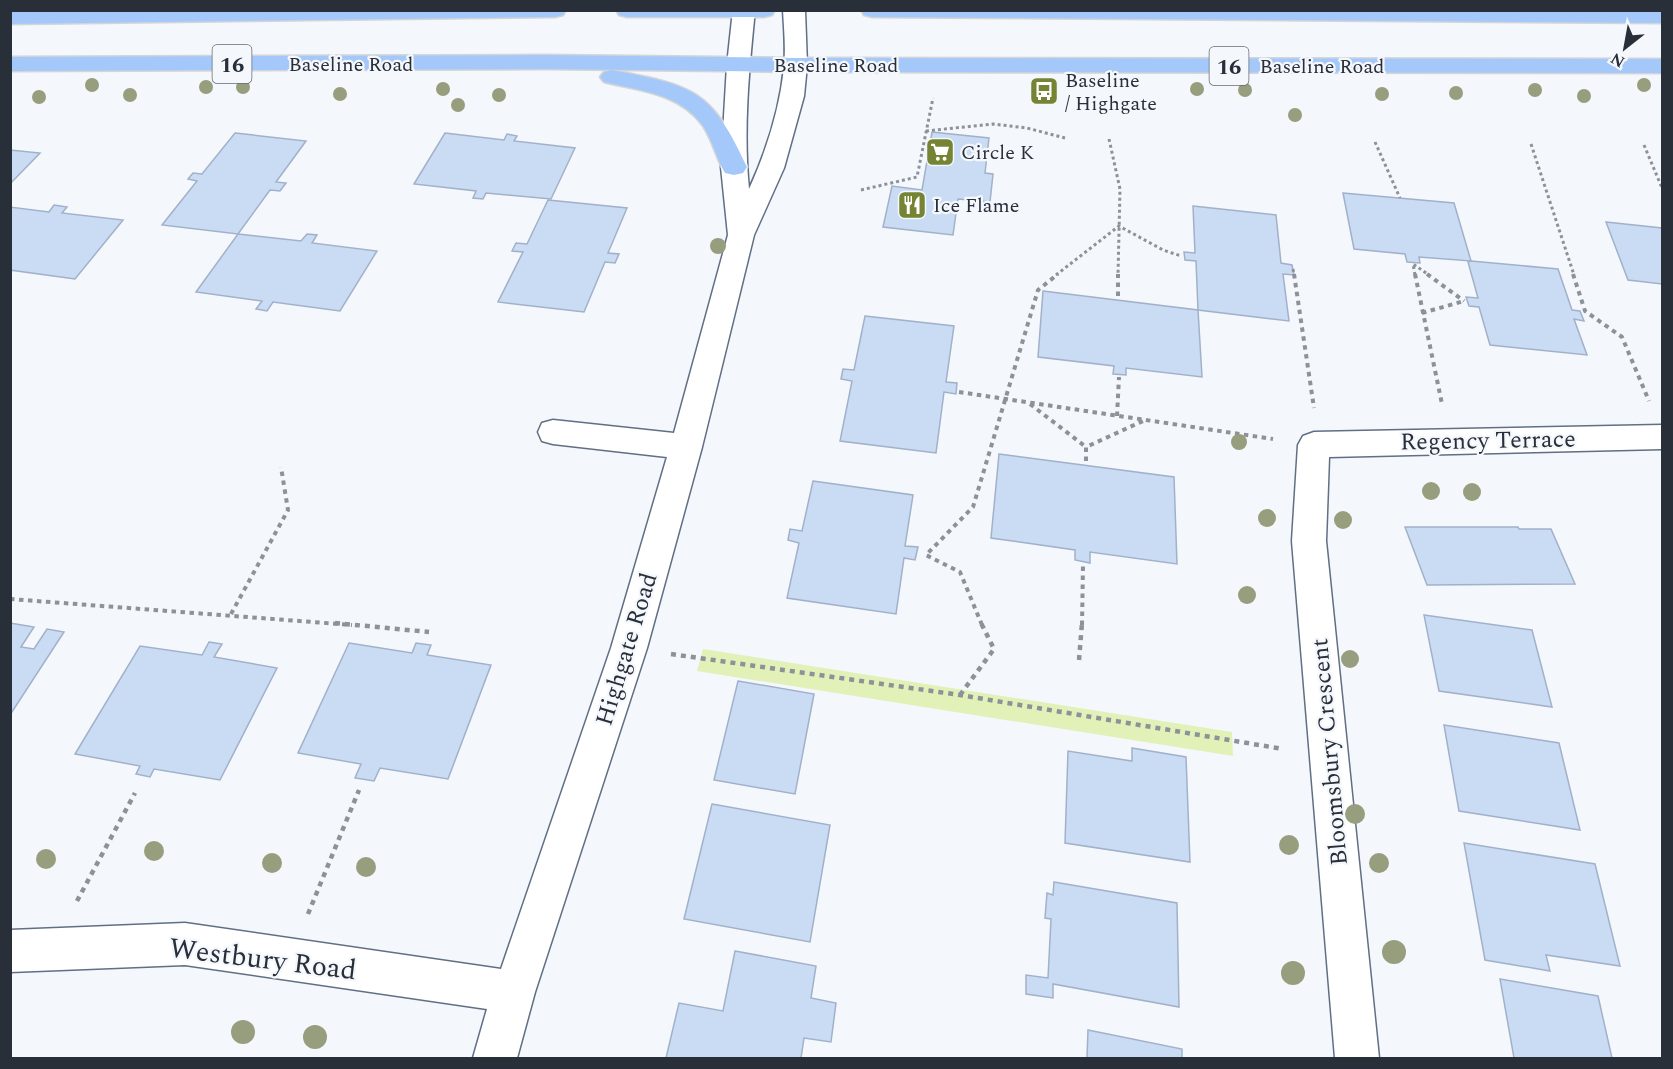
<svg xmlns="http://www.w3.org/2000/svg" width="1673" height="1069" font-family="Spectral,serif">
	<style>
		.green { fill: #e2f1b8 }
		.building { fill: #cadbf4; stroke: #a1b1c9; stroke-width: 1.5 }
		.lines { fill: none; stroke-linecap: round; stroke-linejoin: round }
		.minor-casing { stroke: #606f84; stroke-width: 3 }
		.major-casing { stroke: #d4d5d7; stroke-width: 3 }
		.path-far2 { stroke: #8d9299; stroke-width: 3; stroke-dasharray: 3 3; stroke-linecap: butt }
		.path-far1 { stroke: #8d9299; stroke-width: 4; stroke-dasharray: 4.5 4.5; stroke-linecap: butt }
		.path { stroke: #8d9299; stroke-width: 4.5; stroke-dasharray: 5 5; stroke-linecap: butt }
		.minor { fill: #fff; fill-rule: evenodd }
		.major { fill: #a4c8fa; fill-rule: evenodd }
		.tree { fill: #969e7e }
		.labels { text-anchor: middle; stroke-width: 4.5; stroke-linejoin: round; paint-order: stroke }
		.far-street-label { font-size: 20px; fill: #292f39; stroke: #f4f7fc }
		.far-poi-label { font-size: 20px; fill: #292f39; stroke: #f4f7fc; text-anchor: start }
		.shield { fill: #f4f7fc; stroke: #666b74; stroke-width: 1.5 }
		.shield-label { font-size: 22px; font-weight: bold; fill: #292f39 }
		.street-label { font-size: 24px; fill: #292f39; stroke: #f4f7fc }
		.near-street-label { font-size: 28px; fill: #292f39; stroke: #f4f7fc }
	</style>
	<rect width="100%" height="100%" fill="#f4f7fc"/>
	<polygon class="green" points="703,649 1232,732 1233,756 697,671"/>
	<g class="building">
		<polygon points="932,132 989,138 985,173 993,174 990,202 958,199 953,235 883,227 892,186 922,190"/>
		<polygon points="235,133 306,141 276,182 286,183 280,191 270,190 238,234 162,225 197,181 188,179 193,173 202,174"/>
		<polygon points="445,133 504,140 507,134 517,136 514,141 575,148 551,199 486,193 483,199 473,198 476,191 414,184"/>
		<polygon points="10,150 40,153 10,184"/>
		<polygon points="1343,193 1454,203 1471,261 1419,257 1420,263 1407,262 1405,254 1354,249"/>
		<polygon points="548,200 627,208 608,253 619,254 615,263 605,262 584,312 498,302 523,252 512,251 516,243 527,244"/>
		<polygon points="54,205 67,207 62,213 123,220 75,279 10,270 10,207 49,212"/>
		<polygon points="1193,206 1276,215 1281,263 1292,265 1294,275 1283,274 1289,321 1198,310 1196,261 1185,260 1184,252 1195,253"/>
		<polygon points="1606,222 1662,228 1662,284 1628,280"/>
		<polygon points="238,234 301,241 307,234 317,235 312,243 377,251 340,311 273,302 267,311 256,309 262,301 196,292"/>
		<polygon points="1471,261 1558,269 1572,310 1580,311 1584,321 1574,319 1587,355 1490,345 1479,307 1469,306 1466,297 1478,298 1468,262"/>
		<polygon points="1043,291 1198,310 1202,377 1126,368 1126,375 1113,374 1114,366 1038,357"/>
		<polygon points="865,316 954,326 946,382 957,383 956,394 944,392 936,453 840,441 852,381 841,379 843,369 854,370"/>
		<polygon points="999,454 1174,477 1177,564 1090,552 1090,563 1075,560 1075,550 991,538"/>
		<polygon points="813,481 913,495 905,546 918,547 915,560 904,558 896,614 787,598 799,543 788,540 790,529 802,531"/>
		<polygon points="1405,527 1518,527 1519,529 1551,529 1575,584 1427,585"/>
		<polygon points="1424,615 1532,630 1552,707 1439,691"/>
		<polygon points="10,623 34,627 21,647 34,649 47,629 64,632 10,715"/>
		<polygon points="209,642 222,644 214,657 277,668 220,780 154,769 150,777 136,774 140,766 75,754 140,646 202,655"/>
		<polygon points="349,643 412,653 416,643 431,645 427,655 491,665 448,779 380,768 374,781 355,778 361,764 298,753"/>
		<polygon points="738,681 814,694 795,794 714,780"/>
		<polygon points="1444,725 1559,743 1580,830 1459,811"/>
		<polygon points="1132,748 1186,757 1190,862 1065,843 1068,751 1132,761"/>
		<polygon points="712,804 830,825 810,942 684,919"/>
		<polygon points="1464,843 1595,864 1620,966 1546,955 1550,971 1485,960"/>
		<polygon points="1054,882 1177,903 1179,1007 1053,984 1053,998 1026,994 1026,975 1048,978 1051,919 1045,918 1047,893 1053,895"/>
		<polygon points="735,951 816,966 811,998 836,1003 831,1042 804,1038 801,1058 666,1058 679,1003 723,1011"/>
		<polygon points="1500,979 1598,996 1612,1058 1514,1058"/>
		<polygon points="1088,1030 1182,1049 1182,1058 1087,1058"/>
	</g>
	<g class="lines">
		<g class="minor-casing">
			<g id="minor">
				<path d="M733 10H755C749 69 743 130 749 189 766 152 780 108 784 67 786 49 784 29 783 10H805L807 65 804 96 784 168 754 235 702 447 647 648 535 992 517 1058H473L487 1009 185 965 10 972V930L185 923 501 969 611 648 667 457 553 444 542 441 538 432 542 423 553 420 674 433 728 235 721 167 727 65Z"/>
				<polygon points="1662,425 1662,449 1329,457 1326,541 1379,1058 1335,1058 1292,541 1298,445 1303,436 1314,432"/>
			</g>
		</g>
		<g class="major-casing">
			<g id="major">
				<polygon points="10,10 566,10 563,15 555,17 10,24"/>
				<polygon points="616,10 775,10 772,15 764,17 627,17 619,15"/>
				<polygon points="861,10 1662,10 1662,23 872,17 864,15"/>
				<polygon points="545,55 796,58 1662,59 1662,73 796,72 545,69 10,71 10,57"/>
				<path d="M612 70C694 86 711 89 747 167L743 173 734 175 725 173C716 158 713 141 703 126 680 93 640 91 604 82L600 77 604 72Z"/>
			</g>
		</g>
		<g class="path-far2">
			<polyline points="926,131 993,124 1027,128 1065,138"/>
			<polyline points="1109,139 1120,189 1118,275"/>
			<polyline points="1375,142 1400,198"/>
			<polyline points="1531,144 1574,275"/>
			<polyline points="1644,145 1662,188"/>
			<polyline points="861,190 917,177 933,98"/>
			<polyline points="1293,269 1294,275"/>
			<polyline points="1056,275 1119,226 1163,250 1181,256"/>
			<polyline points="1415,275 1413,264 1429,275"/>
		</g>
		<g class="path-far1">
			<polyline points="1294,274 1314,408"/>
			<polyline points="1415,274 1442,404"/>
			<polyline points="1427,274 1464,301"/>
			<polyline points="1573,274 1585,311 1622,337 1649,401"/>
			<polyline points="1118,296 1118,274"/>
			<polyline points="1422,313 1464,301"/>
			<polyline points="959,392 1273,439"/>
			<polyline points="1030,404 1086,447"/>
			<polyline points="1117,416 1119,377"/>
			<polyline points="1086,461 1086,447 1143,421"/>
			<polyline points="10,599 352,625"/>
			<polyline points="231,614 288,510 281,467"/>
			<polyline points="982,625 960,572 926,555 973,507 1038,290 1058,274"/>
			<polyline points="1082,625 1083,565"/>
		</g>
		<g class="path">
			<polyline points="335,623 429,632"/>
			<polyline points="671,654 960,695 1283,749"/>
			<polyline points="1079,660 1082,623"/>
			<polyline points="960,695 994,649 981,623"/>
			<polyline points="77,901 135,793"/>
			<polyline points="308,914 359,790"/>
		</g>
		<use href="#minor" class="minor"/>
		<use href="#major" class="major"/>
	</g>
	<g class="tree">
		<circle cx="92" cy="85" r="7"/>
		<circle cx="1644" cy="85" r="7"/>
		<circle cx="206" cy="87" r="7"/>
		<circle cx="243" cy="87" r="7"/>
		<circle cx="443" cy="89" r="7"/>
		<circle cx="1197" cy="89" r="7"/>
		<circle cx="1245" cy="90" r="7"/>
		<circle cx="1535" cy="90" r="7"/>
		<circle cx="1456" cy="93" r="7"/>
		<circle cx="340" cy="94" r="7"/>
		<circle cx="1382" cy="94" r="7"/>
		<circle cx="130" cy="95" r="7"/>
		<circle cx="499" cy="95" r="7"/>
		<circle cx="1584" cy="96" r="7"/>
		<circle cx="39" cy="97" r="7"/>
		<circle cx="458" cy="105" r="7"/>
		<circle cx="1295" cy="115" r="7"/>
		<circle cx="718" cy="246" r="8"/>
		<circle cx="1239" cy="442" r="8"/>
		<circle cx="1431" cy="491" r="9"/>
		<circle cx="1472" cy="492" r="9"/>
		<circle cx="1267" cy="518" r="9"/>
		<circle cx="1343" cy="520" r="9"/>
		<circle cx="1247" cy="595" r="9"/>
		<circle cx="1350" cy="659" r="9"/>
		<circle cx="1355" cy="814" r="10"/>
		<circle cx="1289" cy="845" r="10"/>
		<circle cx="154" cy="851" r="10"/>
		<circle cx="46" cy="859" r="10"/>
		<circle cx="272" cy="863" r="10"/>
		<circle cx="1379" cy="863" r="10"/>
		<circle cx="366" cy="867" r="10"/>
		<circle cx="1394" cy="952" r="12"/>
		<circle cx="1293" cy="973" r="12"/>
		<circle cx="243" cy="1032" r="12"/>
		<circle cx="315" cy="1037" r="12"/>
	</g>
	<defs>
		<g id="bus-square" transform="scale(1.5)"><rect x="-9" y="-9" width="18" height="18" rx="4" fill="#748433" stroke="#f4f7fc"/><path d="M-5-6H5V4H4V6H2V4H-2V6H-4V4H-5ZM-3.5-4V0h7V-4ZM-3.5 1.2v1.5H-2V1.2ZM2 1.2v1.5H3.5V1.2Z" fill="#fff"/></g>
		<g id="supermarket-square" transform="scale(1.5)"><rect x="-9" y="-9" width="18" height="18" rx="4" fill="#748433" stroke="#f4f7fc"/><path d="M-6-5.5h2.5l.6 2H6L4.5 2H-2.5L-4.4-4H-6ZM-1.5 3.2a1.3 1.3 0 1 0 .1 0ZM3 3.2a1.3 1.3 0 1 0 .1 0Z" fill="#fff"/></g>
		<g id="restaurant-square" transform="scale(1.5)"><rect x="-9" y="-9" width="18" height="18" rx="4" fill="#748433" stroke="#f4f7fc"/><path d="M-5-6h1v4h1v-4h1v4h1v-4h1v5L-1.5 .5V6h-2V.5L-5-1ZM5-6V6H3V1.5H1.5Q1.5-4 5-6Z" fill="#fff"/></g>
	</defs>
	<g fill-rule="evenodd">
		<use href="#bus-square" x="1044" y="91"/>
		<use href="#supermarket-square" x="940" y="152"/>
		<use href="#restaurant-square" x="912" y="205"/>
	</g>
	<g class="labels">
		<g class="far-street-label">
			<text x="351" y="71">Baseline Road</text>
			<text x="836" y="72">Baseline Road</text>
			<text x="1322" y="73">Baseline Road</text>
		</g>
		<g class="far-poi-label">
			<text x="1065" y="87">Baseline<tspan x="1065" dy="23">/ Highgate</tspan></text>
			<text x="961" y="159">Circle K</text>
			<text x="933" y="212">Ice Flame</text>
		</g>
		<g class="shield">
			<rect x="212.5" y="45" width="39" height="38" rx="4.5"/>
			<rect x="1209.5" y="47" width="39" height="38" rx="4.5"/>
		</g>
		<g class="shield-label">
			<text x="232" y="72">16</text>
			<text x="1229" y="74">16</text>
		</g>
		<g class="street-label">
			<text transform="translate(1488 440) rotate(-1)" y="8">Regency Terrace</text>
			<text transform="translate(626 649) rotate(-73)" y="8">Highgate Road</text>
			<text transform="translate(1329 752) rotate(-95)" y="8">Bloomsbury Crescent</text>
		</g>
		<g class="near-street-label">
			<text transform="translate(263 958) rotate(7)" y="10">Westbury Road</text>
		</g>
	</g>
	<rect width="1673" height="1069" fill="none" stroke="#292f39" stroke-width="24"/>
	<g transform="translate(1625 48) rotate(211)" stroke="#f4f7fc" stroke-width="4.5" paint-order="stroke">
	<path d="M0-4.5L10 22L0 15L-10 22Z" fill="#292f39"/>
	<text y="-9" font-size="16" font-weight="bold" text-anchor="middle" fill="#292f39">N</text>
	</g>
</svg>
